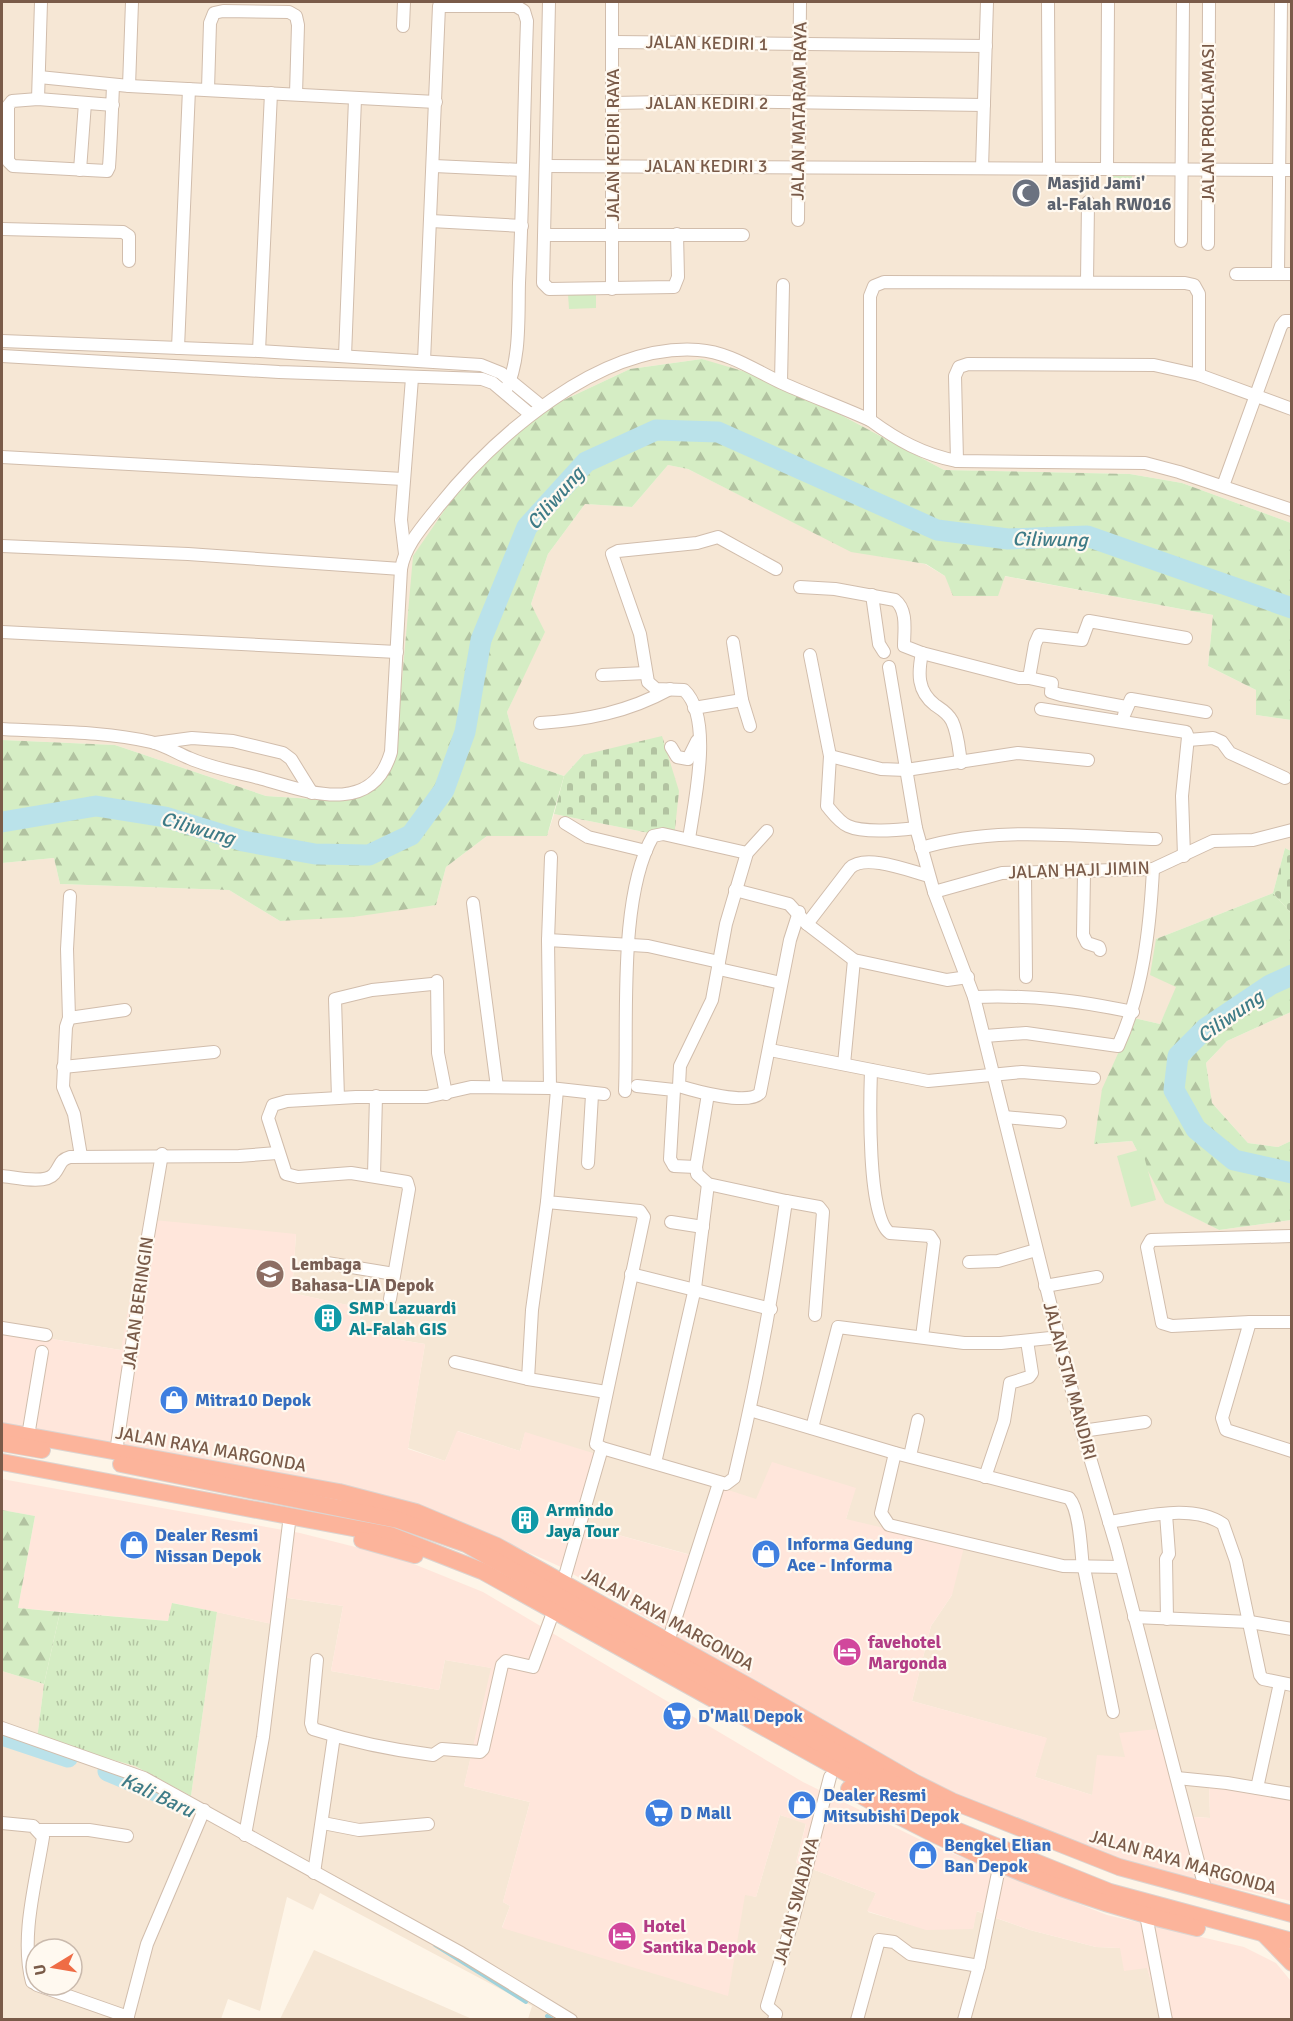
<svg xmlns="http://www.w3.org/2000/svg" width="1293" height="2021" font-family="Signika,sans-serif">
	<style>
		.residential { fill: #f6e7d5; fill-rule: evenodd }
		.commercial { fill: #ffe6db }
		.grass { fill: url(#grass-tufts) }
		.forest { fill: url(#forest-firs) }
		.cemetery { fill: url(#cemetery-stones) }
		.park { fill: #d5edc4 }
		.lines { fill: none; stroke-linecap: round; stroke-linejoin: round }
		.stream { stroke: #9fd2dc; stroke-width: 4 }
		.river { stroke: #bae2ea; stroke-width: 21 }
		.minor-casing { stroke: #d1bdac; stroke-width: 14 }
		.highway-casing { stroke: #dcd4d0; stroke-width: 18 }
		.minor { stroke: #fff; stroke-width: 12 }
		.highway { stroke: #fcb49b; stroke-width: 16 }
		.labels { text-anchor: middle; stroke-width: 4.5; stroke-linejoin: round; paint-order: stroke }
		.street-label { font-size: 18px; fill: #7a5b49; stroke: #fff9f0 }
		.worship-label { font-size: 18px; font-weight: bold; fill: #5b616d; stroke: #fff9f0; text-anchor: start }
		.education-label { font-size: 18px; font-weight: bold; fill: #785e54; stroke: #fff9f0; text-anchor: start }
		.culture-label { font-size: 18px; font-weight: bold; fill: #0d838f; stroke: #fff9f0; text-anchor: start }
		.shop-label { font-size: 18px; font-weight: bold; fill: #366cbe; stroke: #fff9f0; text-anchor: start }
		.hotel-label { font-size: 18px; font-weight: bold; fill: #b23c85; stroke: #fff9f0; text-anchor: start }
		.water-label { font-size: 20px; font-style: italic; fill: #3e7b87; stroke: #fff9f0 }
	</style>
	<defs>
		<pattern id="grass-tufts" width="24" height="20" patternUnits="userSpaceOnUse" patternTransform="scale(1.5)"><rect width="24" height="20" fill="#d5edc4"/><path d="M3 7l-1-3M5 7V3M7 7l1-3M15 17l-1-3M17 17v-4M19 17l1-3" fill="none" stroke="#b2c3a1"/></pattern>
		<pattern id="forest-firs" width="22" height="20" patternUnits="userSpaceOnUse" patternTransform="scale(1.5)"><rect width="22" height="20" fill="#d5edc4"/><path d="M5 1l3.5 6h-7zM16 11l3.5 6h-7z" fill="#b2c3a1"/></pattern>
		<pattern id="cemetery-stones" width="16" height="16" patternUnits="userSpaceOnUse" patternTransform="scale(1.5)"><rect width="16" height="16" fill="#d5edc4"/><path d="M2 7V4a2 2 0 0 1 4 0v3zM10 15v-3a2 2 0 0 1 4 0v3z" fill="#b2c3a1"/></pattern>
	</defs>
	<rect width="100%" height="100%" fill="#fef5e8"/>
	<g class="residential">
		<polygon points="2,2 1291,2 1291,523 1182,483 1130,474 944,470 813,400 702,359 630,369 534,414 380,786 346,801 266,796 115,745 2,740"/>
		<polygon points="668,465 688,469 851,551 925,564 945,576 1004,576 1213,615 1208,666 1256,690 1256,715 1291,720 1291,851 1285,848 1273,893 1156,939 1177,987 1160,1024 1134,1018 1095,1144 1132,1141 1166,1203 1219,1230 1291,1220 1291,1793 1209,1780 1210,1818 1181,1816 1125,1757 1092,1795 1035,1777 1046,1738 912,1701 931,1626 952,1595 846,1519 855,1488 756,1499 695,1556 575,1523 525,1433 520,1451 458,1431 445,1461 408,1448 425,1344 358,1333 361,1308 292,1293 296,1234 121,1350 2,1331 2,863 54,858 60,884 229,890 280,921 436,905 446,867 487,836 547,836 554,814 674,838 583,755 564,776 520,761 507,712 544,632 531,604 548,554 585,504 632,507"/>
		<polygon points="1291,1012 1291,1141 1278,1147 1248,1143 1212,1103 1206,1063 1227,1041"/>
		<path d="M281 1597 343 1606 331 1671 439 1690 445 1660 492 1668 464 1786 530 1802 503 1902 510 1906 502 1927 745 1894 756 1897 780 1815 806 1823 796 1863 876 1893 868 1912 926 1929H973L976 1911 1030 1930 1096 1947 1121 1948 1147 1967 1162 2019H528L532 2006 320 1893 313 1910 287 1897 260 2011 228 1999 221 2019H2V1671L44 1684 37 1739 135 1766 191 1796 217 1612 277 1625ZM36 1949H72V1985H36Z"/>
		<polygon points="314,1950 472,2019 280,2019"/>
	</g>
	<g class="commercial">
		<polygon points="144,1219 296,1234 292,1293 362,1308 358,1333 425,1344 408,1449 445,1461 457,1431 520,1451 525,1432 596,1454 575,1523 694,1556 719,1487 756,1499 772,1462 856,1488 846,1519 964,1547 952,1595 931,1626 912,1701 1047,1738 1035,1777 1092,1795 1097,1755 1125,1757 1119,1733 1158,1729 1181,1816 1210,1818 1209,1779 1291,1793 1291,1901 1127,1864 958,1796 759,1685 561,1567 472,1527 2,1426 2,1331 121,1350"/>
		<polygon points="2,1479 300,1533 399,1558 483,1592 803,1782 931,1845 1107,1915 1244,1947 1276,1963 1291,1981 1291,2019 1162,2019 1147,1968 1124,1971 1120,1948 1096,1947 1030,1930 977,1911 973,1929 926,1930 867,1911 876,1893 796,1863 806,1824 780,1815 756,1897 745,1895 728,1996 502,1928 510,1906 503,1902 530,1802 464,1786 491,1668 445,1660 439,1690 331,1671 343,1606 281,1597 277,1625 173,1603 168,1621 18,1608 35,1516 2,1510"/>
	</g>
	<polygon class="grass" points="172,1603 217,1612 191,1796 135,1766 37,1739 44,1684 60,1612 168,1621"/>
	<g class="forest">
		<polygon points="702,359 746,372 813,400 944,470 1130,474 1182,483 1291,523 1291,720 1256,715 1256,690 1208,666 1213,615 1005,576 998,596 953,596 945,576 926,564 851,552 688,469 668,465 632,507 585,504 548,554 531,604 545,632 507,712 520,761 564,776 547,836 487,836 446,867 436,905 353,917 280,921 229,890 60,884 54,858 2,863 2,740 115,745 266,796 345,801 379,786 396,748 413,556 457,492 534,414 630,369"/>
		<polygon points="1273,893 1291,913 1291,1012 1227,1041 1206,1063 1212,1103 1248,1143 1278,1147 1291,1141 1291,1220 1219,1230 1165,1203 1132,1141 1094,1144 1102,1089 1134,1018 1160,1024 1176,987 1150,975 1156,939"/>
		<polygon points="2,1510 35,1516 18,1608 60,1612 44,1684 2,1671"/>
	</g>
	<g class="cemetery">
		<polygon points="662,736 679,791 674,838 554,814 564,776 583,755"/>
		<polygon points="1285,848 1291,851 1291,913 1273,893"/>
	</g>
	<g class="park">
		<rect x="1110" y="175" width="22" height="9"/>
		<polygon points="596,293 596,308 569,309 568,294"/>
		<polygon points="1142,1149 1156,1200 1131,1207 1117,1156"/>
	</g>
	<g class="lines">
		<g class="stream">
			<polyline points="435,1945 526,2002"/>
			<polyline points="547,2016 553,2020"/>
		</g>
		<g class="river">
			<polyline points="2,822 96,806 165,817 243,841 315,854 369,855 411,835 444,790 465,732 481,640 527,527 586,462 656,430 718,432 937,530 1008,539 1087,536 1292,608"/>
			<polyline points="1292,975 1270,985 1206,1028 1178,1056 1174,1090 1196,1129 1234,1160 1292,1173"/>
			<polyline points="2,1735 68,1757"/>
			<polyline points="108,1771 168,1796"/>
		</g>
		<g class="minor-casing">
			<g id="minor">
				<polyline points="549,2 543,283 549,289 674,287 678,277 677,234"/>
				<polyline points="1048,2 1049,169"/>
				<polyline points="403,26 404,2"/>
				<polyline points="614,42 986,46"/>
				<polyline points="39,77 129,86 436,102"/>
				<polyline points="129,86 132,2"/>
				<polyline points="208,89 210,23 214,13 223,11 289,12 296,16 298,25 296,94"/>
				<polyline points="38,99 41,2"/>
				<polyline points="613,103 715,101 984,105"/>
				<path d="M113 105 38 99 12 101 8 106V161L13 166 107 171 109 167C111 139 112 112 113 85"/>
				<polyline points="434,166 522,170"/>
				<polyline points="546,166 1292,170"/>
				<polyline points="982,168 987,2"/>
				<polyline points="1107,168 1108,2"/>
				<polyline points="80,170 85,103"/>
				<polyline points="798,220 800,2"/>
				<polyline points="431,221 522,226"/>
				<polyline points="2,229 123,232 129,236 129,261"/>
				<polyline points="545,235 743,235"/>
				<polyline points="1181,241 1183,2"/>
				<polyline points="1208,244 1209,2"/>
				<polyline points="1236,274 1292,274"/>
				<polyline points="1278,274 1281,2"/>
				<polyline points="1087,282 1088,202"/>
				<polyline points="612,289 612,2"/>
				<polyline points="2,341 259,351 481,365 501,373 540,405"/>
				<polyline points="178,348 189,89"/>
				<polyline points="259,351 271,93"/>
				<polyline points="2,356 279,372 482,379 493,383 530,414"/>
				<polyline points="345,356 355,99"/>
				<path d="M424 361 439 6H516L524 11 527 21C524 109 523 196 519 283 518 317 521 361 505 392"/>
				<polyline points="781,382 783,285"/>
				<polyline points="870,420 870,296 874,286 884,282 1185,283 1194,285 1199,294 1199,375"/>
				<polyline points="2,457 403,479"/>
				<polyline points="957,461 955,376 959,367 968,364 1154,365 1199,375 1292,409"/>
				<polyline points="1223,486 1281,326 1285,321 1292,321"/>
				<polyline points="2,546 188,554 401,569"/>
				<polyline points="405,554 401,520 412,378"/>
				<path d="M800 587 835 589 895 600C908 610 904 631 904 646L922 653 1019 678H1029L1035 644 1039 635 1082 640 1089 621 1186 638"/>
				<polyline points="872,595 879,644 884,652"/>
				<polyline points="2,632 397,652"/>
				<polyline points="733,642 742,700 750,726"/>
				<path d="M922 653C918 673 917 691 935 705 941 709 948 713 952 721 958 733 959 750 961 763"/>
				<path d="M810 655 830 756 827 806C833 813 839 822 848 826 863 833 899 830 916 828"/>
				<polyline points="889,667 916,828 934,892 974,997 1082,1431 1116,1545 1206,1892"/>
				<polyline points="602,675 646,673"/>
				<polyline points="1029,678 1052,683 1051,692 1061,695 1126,707"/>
				<polyline points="694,708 742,700"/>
				<polyline points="1041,709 1186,732 1188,737 1182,796 1184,856"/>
				<polyline points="1124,715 1131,699 1206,712"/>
				<path d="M540 723C587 720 628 712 670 689"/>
				<path d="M2 729C51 732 103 731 151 742 164 745 177 753 189 758 211 768 236 772 259 778 306 791 372 818 391 752L401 569C405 545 423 526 438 507 495 436 600 343 698 350 729 352 754 370 782 383 811 396 841 407 870 420 897 440 924 455 957 461L1145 463 1179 472 1292 510"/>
				<polyline points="1188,740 1213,738 1222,742 1230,753 1285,778"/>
				<polyline points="155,743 192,738 233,741 283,753 291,759 312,793"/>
				<polyline points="671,747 677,757 688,759 697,741"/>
				<polyline points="830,756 881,769 906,770 1018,753 1088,760"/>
				<polyline points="565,823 588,837 646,851"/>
				<path d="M767 831 747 853 726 924 712 1000 680 1066 679 1086C695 1091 749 1106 760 1093L790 940 799 912"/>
				<path d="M689 839C694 803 714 718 684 690L656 689 648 682 640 634 612 554 618 551 697 543 718 537 776 569"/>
				<path d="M921 848C996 825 1078 837 1156 839"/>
				<polyline points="1084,872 1083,935 1087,943 1099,947 1100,950"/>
				<polyline points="1025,873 1026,977"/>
				<polyline points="735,890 789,904 807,924 854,960 947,980 968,977"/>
				<polyline points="934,892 1002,873 1153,869 1213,841 1253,840 1292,830"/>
				<polyline points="70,896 67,949 69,1018 66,1027 63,1087 74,1114 81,1156"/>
				<polyline points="473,903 497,1087"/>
				<path d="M807 924 850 868C865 853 910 871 929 876"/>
				<polyline points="548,940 648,946 719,962"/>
				<polyline points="719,969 781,983"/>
				<polyline points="437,981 438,1053 446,1094"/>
				<path d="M974 997C1034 995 1074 1000 1133 1012"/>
				<polyline points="69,1018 125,1010"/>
				<path d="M985 1036 1026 1033 1118 1046C1143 991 1150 928 1153 869"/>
				<polyline points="770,1050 928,1081 1022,1072 1094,1078"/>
				<polyline points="844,1064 854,960"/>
				<polyline points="63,1067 214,1052"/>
				<path d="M871 1070C870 1098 867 1219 890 1233L930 1236 934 1242 922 1337"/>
				<polyline points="637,1086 674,1090 670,1159 674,1166 696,1167"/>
				<polyline points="550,1088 548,940 551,857"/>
				<path d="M557 1090 547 1202 640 1211 644 1217 596 1444 602 1448 726 1484 734 1478C756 1386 773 1294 786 1201L708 1184 697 1174 696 1167 708 1094"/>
				<path d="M625 1091C628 1021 618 897 653 836L663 834 747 853"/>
				<polyline points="338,1098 335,999 372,990 432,984"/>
				<polyline points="1004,1117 1060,1122"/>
				<polyline points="588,1163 592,1095"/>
				<polyline points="374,1175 376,1096"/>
				<path d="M2 1176C14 1177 45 1185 54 1174 61 1166 59 1160 70 1157L239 1156 277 1153"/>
				<polyline points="786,1201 819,1207 823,1212 815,1315"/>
				<polyline points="671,1222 703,1227"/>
				<polyline points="1292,1236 1151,1240 1147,1247 1162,1323 1172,1326 1250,1322 1222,1418 1226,1430 1292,1451"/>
				<polyline points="969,1262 998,1261 1036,1250"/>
				<polyline points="327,1263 394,1274"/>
				<polyline points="631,1274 771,1309"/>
				<polyline points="1045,1286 1097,1277"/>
				<polyline points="390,1299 409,1189 407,1182 351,1173 298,1177 286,1174 268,1118 273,1105 287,1101 356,1097 427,1097 471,1087 550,1088 604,1094"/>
				<polyline points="1250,1322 1292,1322"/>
				<polyline points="2,1328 46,1335"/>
				<polyline points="455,1362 528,1379 606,1392"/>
				<polyline points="528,1379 532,1310 547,1202"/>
				<path d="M750 1410 895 1453 1069 1498C1080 1510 1081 1551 1083 1568"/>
				<polyline points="812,1428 838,1327 964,1343 1001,1343 1060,1337"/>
				<polyline points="1082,1431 1145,1422"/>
				<polyline points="28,1436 42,1352"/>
				<polyline points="116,1452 148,1236 162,1154"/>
				<polyline points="895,1453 881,1513 889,1525 1063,1566 1120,1567"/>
				<polyline points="910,1456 918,1420"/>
				<polyline points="655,1463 695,1288 708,1184"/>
				<polyline points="985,1477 1004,1421 1010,1383 1029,1377 1032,1373 1027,1341"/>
				<polyline points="1166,1514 1169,1554 1166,1559 1167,1619"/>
				<path d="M1109 1522C1145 1517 1191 1503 1223 1524L1236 1561 1260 1675 1263 1679 1292 1685"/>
				<polyline points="1084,1568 1113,1712"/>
				<polyline points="563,1583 602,1448"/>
				<polyline points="1134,1617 1250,1622 1292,1629"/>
				<polyline points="666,1648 719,1483"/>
				<path d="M317 1660 311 1723 313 1729C353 1742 392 1750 433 1755L442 1749 480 1752 483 1749 502 1665 506 1661 533 1667 551 1618"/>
				<polyline points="2,1728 144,1778 461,1953 571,2020"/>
				<polyline points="1177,1778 1227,1783 1292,1794"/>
				<polyline points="1257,1788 1280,1683"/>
				<path d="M2 1823 33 1826 43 1837C36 1882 20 1937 32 1982L36 1984"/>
				<polyline points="323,1823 359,1830 428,1824"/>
				<polyline points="40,1830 89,1830 127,1836"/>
				<polyline points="245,1835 263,1737 290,1515"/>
				<polyline points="314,1873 334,1736"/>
				<polyline points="1146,1915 1166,2020"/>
				<polyline points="37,1985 128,2017"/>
				<polyline points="127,2020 147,1944 204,1810"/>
				<polyline points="774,2020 776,2014 767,2006 794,1916 830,1777"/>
				<polyline points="857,2020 879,1940 894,1942 910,1954 979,1966"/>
				<polyline points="964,2020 979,1966 1000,1863"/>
			</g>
		</g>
		<g class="highway-casing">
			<g id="highway">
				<polyline points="2,1431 339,1492 416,1512 497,1546 748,1686 914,1782 952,1801 1119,1867 1292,1914"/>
				<polyline points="2,1443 42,1450"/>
				<polyline points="2,1462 390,1535 482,1571 931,1820 1110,1892 1292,1941"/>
				<polyline points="121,1464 398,1520 466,1544 823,1745 920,1798 952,1812"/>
				<polyline points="362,1540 415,1555"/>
				<path d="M849 1789C957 1851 1075 1900 1197 1928"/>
				<polyline points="1264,1934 1292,1963"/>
			</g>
		</g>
		<use href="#minor" class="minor"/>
		<use href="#highway" class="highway"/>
	</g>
	<defs>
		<g id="mosque-disc" transform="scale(1.5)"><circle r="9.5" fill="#6b7280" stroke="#fff9f0"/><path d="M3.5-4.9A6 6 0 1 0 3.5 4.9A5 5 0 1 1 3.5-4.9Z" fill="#fff"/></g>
		<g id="school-disc" transform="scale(1.5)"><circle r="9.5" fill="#8d6e63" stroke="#fff9f0"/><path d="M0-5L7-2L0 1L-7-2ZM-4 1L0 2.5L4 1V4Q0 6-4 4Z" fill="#fff"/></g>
		<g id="building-disc" transform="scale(1.5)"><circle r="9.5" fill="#0f9aa8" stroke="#fff9f0"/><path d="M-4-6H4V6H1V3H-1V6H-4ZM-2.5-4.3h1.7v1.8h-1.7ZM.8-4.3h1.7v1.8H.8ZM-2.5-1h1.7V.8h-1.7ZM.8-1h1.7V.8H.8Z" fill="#fff"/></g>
		<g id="shop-disc" transform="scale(1.5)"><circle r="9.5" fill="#3f7fe0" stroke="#fff9f0"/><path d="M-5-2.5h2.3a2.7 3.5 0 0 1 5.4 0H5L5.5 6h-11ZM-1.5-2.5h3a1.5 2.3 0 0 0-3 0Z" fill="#fff"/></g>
		<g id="hotel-disc" transform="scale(1.5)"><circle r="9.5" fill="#d1479c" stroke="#fff9f0"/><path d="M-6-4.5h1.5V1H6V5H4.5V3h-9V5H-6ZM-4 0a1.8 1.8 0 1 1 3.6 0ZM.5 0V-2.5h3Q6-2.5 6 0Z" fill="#fff"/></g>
		<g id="supermarket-disc" transform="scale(1.5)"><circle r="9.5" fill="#3f7fe0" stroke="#fff9f0"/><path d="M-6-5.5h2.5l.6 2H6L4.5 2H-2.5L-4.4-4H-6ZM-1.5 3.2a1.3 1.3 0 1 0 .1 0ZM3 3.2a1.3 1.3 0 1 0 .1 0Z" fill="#fff"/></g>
	</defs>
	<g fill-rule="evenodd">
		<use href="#mosque-disc" x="1026" y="193"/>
		<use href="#school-disc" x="270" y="1274"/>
		<use href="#building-disc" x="328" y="1318"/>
		<use href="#shop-disc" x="174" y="1400"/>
		<use href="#building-disc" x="525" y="1520"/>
		<use href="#shop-disc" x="134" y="1545"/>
		<use href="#shop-disc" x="766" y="1554"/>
		<use href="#hotel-disc" x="847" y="1652"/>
		<use href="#supermarket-disc" x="677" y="1716"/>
		<use href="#shop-disc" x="802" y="1805"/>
		<use href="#supermarket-disc" x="659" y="1813"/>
		<use href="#shop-disc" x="923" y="1855"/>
		<use href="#hotel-disc" x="622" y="1936"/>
	</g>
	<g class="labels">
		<g class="street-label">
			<text transform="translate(707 43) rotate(1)" y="6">JALAN KEDIRI 1</text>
			<text x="707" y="109">JALAN KEDIRI 2</text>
			<text transform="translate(799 111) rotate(-89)" y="6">JALAN MATARAM RAYA</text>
			<text transform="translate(1208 123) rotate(-90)" y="6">JALAN PROKLAMASI</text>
			<text transform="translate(613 145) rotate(-90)" y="6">JALAN KEDIRI RAYA</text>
			<text x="706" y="172">JALAN KEDIRI 3</text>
			<text transform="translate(1079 870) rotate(-2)" y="6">JALAN HAJI JIMIN</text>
			<text transform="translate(138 1303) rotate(-82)" y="6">JALAN BERINGIN</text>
			<text transform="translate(1070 1381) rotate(75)" y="6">JALAN STM MANDIRI</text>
			<text transform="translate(211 1449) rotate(10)" y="6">JALAN RAYA MARGONDA</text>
			<text transform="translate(668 1619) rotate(29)" y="6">JALAN RAYA MARGONDA</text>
			<text transform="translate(1183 1862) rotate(16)" y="6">JALAN RAYA MARGONDA</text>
			<text transform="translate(796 1901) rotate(-75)" y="6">JALAN SWADAYA</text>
		</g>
		<g class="worship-label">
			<text x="1047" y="189">Masjid Jami'<tspan x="1047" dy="21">al-Falah RW016</tspan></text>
		</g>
		<g class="education-label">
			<text x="291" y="1270">Lembaga<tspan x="291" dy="21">Bahasa-LIA Depok</tspan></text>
		</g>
		<g class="culture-label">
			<text x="349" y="1314">SMP Lazuardi<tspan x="349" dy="21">Al-Falah GIS</tspan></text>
			<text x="546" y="1516">Armindo<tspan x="546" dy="21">Jaya Tour</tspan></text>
		</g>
		<g class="shop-label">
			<text x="195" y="1406">Mitra10 Depok</text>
			<text x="155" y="1541">Dealer Resmi<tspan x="155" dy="21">Nissan Depok</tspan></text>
			<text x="787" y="1550">Informa Gedung<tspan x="787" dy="21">Ace - Informa</tspan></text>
			<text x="698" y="1722">D'Mall Depok</text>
			<text x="823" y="1801">Dealer Resmi<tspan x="823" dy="21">Mitsubishi Depok</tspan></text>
			<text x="680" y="1819">D Mall</text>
			<text x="944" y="1851">Bengkel Elian<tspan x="944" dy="21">Ban Depok</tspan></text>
		</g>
		<g class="hotel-label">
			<text x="868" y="1648">favehotel<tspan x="868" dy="21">Margonda</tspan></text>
			<text x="643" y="1932">Hotel<tspan x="643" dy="21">Santika Depok</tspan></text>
		</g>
		<g class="water-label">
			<text transform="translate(555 498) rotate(-49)" y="7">Ciliwung</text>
			<text transform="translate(1050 539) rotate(1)" y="7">Ciliwung</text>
			<text transform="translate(198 828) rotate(16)" y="7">Ciliwung</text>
			<text transform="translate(1230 1016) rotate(-35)" y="7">Ciliwung</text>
			<text transform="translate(158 1795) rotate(25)" y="7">Kali Baru</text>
		</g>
	</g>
	<rect width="1293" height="2021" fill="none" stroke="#7a5b49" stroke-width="6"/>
	<g transform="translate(54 1967) rotate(259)"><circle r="28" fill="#fff9f0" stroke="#cabaad" stroke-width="1.5"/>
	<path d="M0-4.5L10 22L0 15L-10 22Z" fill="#ef6c45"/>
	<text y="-9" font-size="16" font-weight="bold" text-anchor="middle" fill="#7a5b49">U</text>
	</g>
</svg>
